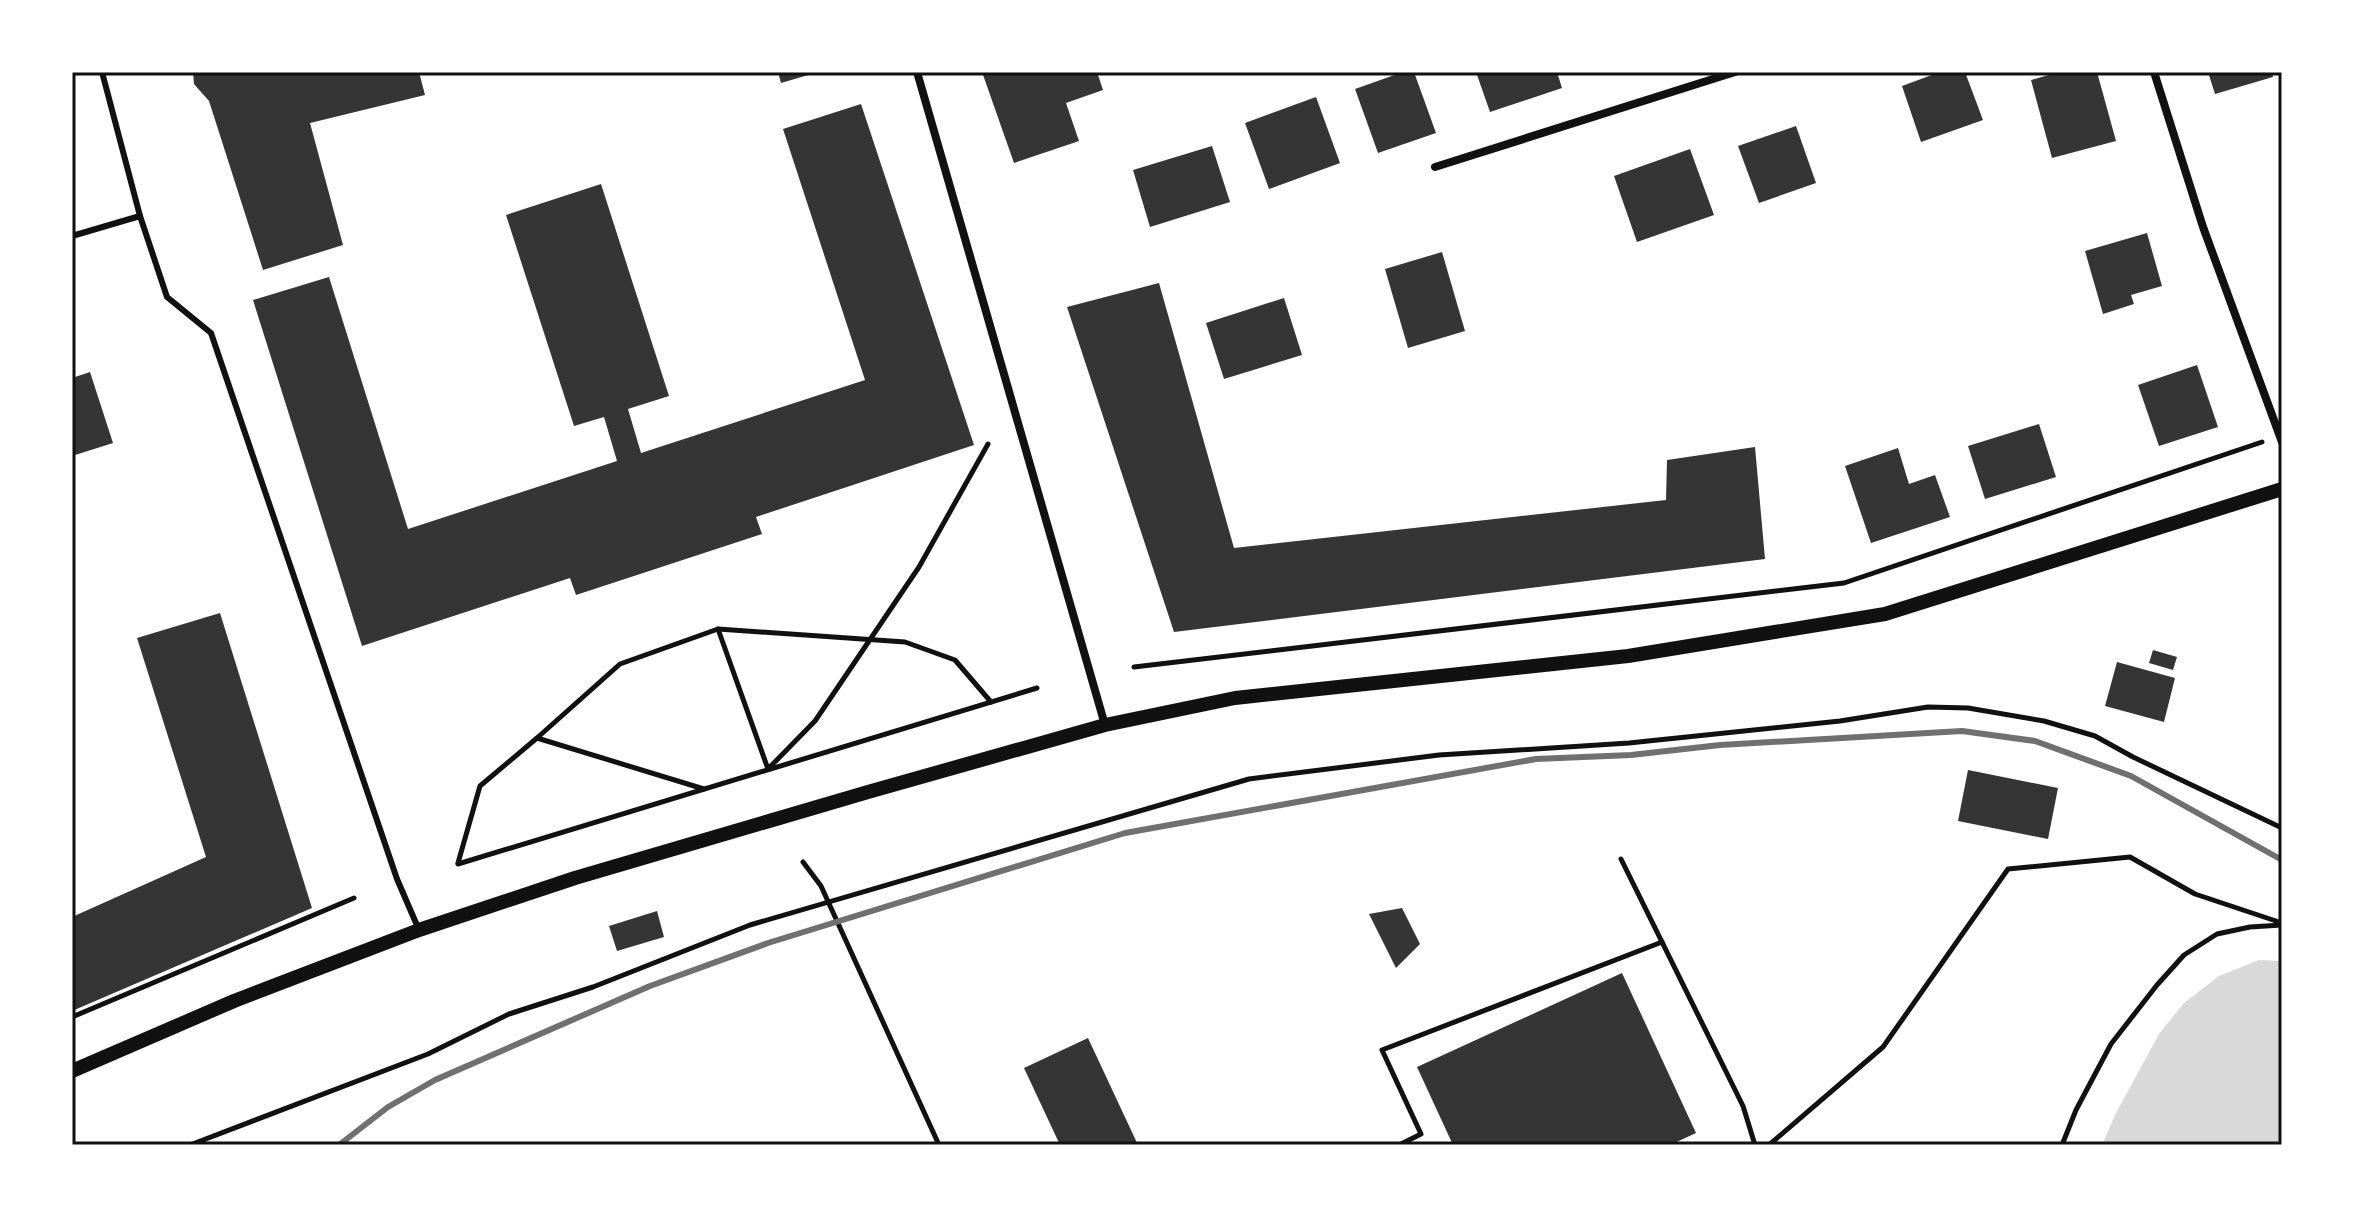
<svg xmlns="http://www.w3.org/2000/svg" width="2354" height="1217" font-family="Arial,sans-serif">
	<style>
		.water { fill: #d9d9d9 }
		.building { fill: #353535 }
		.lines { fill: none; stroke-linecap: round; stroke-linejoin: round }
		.path { stroke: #111; stroke-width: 5 }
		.service { stroke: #111; stroke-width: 6 }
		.minor { stroke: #111; stroke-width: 8 }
		.tertiary { stroke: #111; stroke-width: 14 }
		.rail { stroke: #707070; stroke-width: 6 }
		.neatline { fill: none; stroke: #111; stroke-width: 3 }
	</style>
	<rect width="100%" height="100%" fill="#fff"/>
	<polygon class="water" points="2259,960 2282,961 2282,1145 2102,1145 2116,1113 2159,1034 2184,1003 2219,976"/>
	<g class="building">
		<polygon points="193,72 419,72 425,95 310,123 343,245 263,270 209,101 194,84"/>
		<polygon points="778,72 815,72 815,73 781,83"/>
		<polygon points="982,72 1097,72 1103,90 1066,103 1079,141 1014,163"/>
		<polygon points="1403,72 1414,72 1436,133 1378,153 1355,89"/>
		<polygon points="1476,72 1557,72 1562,88 1490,112"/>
		<polygon points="1940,72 1965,72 1983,120 1921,142 1902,86"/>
		<polygon points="2059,72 2097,72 2116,141 2052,158 2031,80"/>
		<polygon points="2208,72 2272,72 2273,77 2215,94"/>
		<polygon points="1316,97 1340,163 1269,189 1245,123"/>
		<polygon points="861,104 974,445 756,517 762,534 576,595 570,578 362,646 253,300 329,277 408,529 617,461 604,417 574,426 506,215 601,184 669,396 628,409 641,453 865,380 783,129"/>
		<polygon points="1796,126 1816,183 1759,203 1738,146"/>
		<polygon points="1212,146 1230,202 1150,227 1133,170"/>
		<polygon points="1690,149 1714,215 1637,242 1614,176"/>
		<polygon points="2147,233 2162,286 2131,295 2134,304 2103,314 2085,251"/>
		<polygon points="1442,252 1465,331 1408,348 1385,269"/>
		<polygon points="1159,283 1234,548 1666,500 1667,460 1755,447 1765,559 1174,632 1067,307"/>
		<polygon points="1284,298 1302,355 1224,379 1206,323"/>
		<polygon points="2197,365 2218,427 2159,446 2138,385"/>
		<polygon points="90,372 113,443 72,456 72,378"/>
		<polygon points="2039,424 2056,477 1985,499 1968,446"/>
		<polygon points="1898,448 1909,484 1935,475 1950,517 1871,543 1845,466"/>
		<polygon points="220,613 312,908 72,1011 72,917 206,857 137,638"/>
		<polygon points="2153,650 2177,657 2173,670 2149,663"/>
		<polygon points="2117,662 2175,678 2164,722 2105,706"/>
		<polygon points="1968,770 2058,788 2048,839 1958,821"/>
		<polygon points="1402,908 1420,944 1396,968 1369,914"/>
		<polygon points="657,911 664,937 617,951 609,926"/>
		<polygon points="1622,973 1696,1133 1670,1145 1453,1145 1417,1067"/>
		<polygon points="1088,1038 1138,1145 1060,1145 1024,1068"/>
	</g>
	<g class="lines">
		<g class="path">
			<polyline points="718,629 768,769 815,721 919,567 988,444"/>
			<polyline points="1134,667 1844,583 2262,442"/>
			<polyline points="537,738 620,664 718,629 905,642 955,660 991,702"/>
			<polyline points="1621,859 1743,1106 1755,1145"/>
			<polyline points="803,862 821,886 939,1145"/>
			<polyline points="458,863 480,786 537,738 704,789"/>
			<polyline points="458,864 1037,688"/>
			<polyline points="72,1017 354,898"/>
			<polyline points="190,1145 428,1054 509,1014 593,987 750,925 1249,779 1439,755 1629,743 1840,721 1928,707 1968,708 2044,721 2095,736 2133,757 2282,828"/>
			<polyline points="1399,1145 1421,1134 1382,1050 1662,942"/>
			<polyline points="1769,1145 1883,1047 2008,869 2130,857 2195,894 2282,923"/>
			<polyline points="2062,1145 2076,1110 2111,1044 2157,985 2184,955 2217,934 2250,927 2282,925"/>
		</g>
		<g class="service">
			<polyline points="102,72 140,216 167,297 211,333 397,879 419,930"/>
			<polyline points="72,236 140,216"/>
		</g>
		<g class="minor">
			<polyline points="917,72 1105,725"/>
			<polyline points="2154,72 2203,227 2282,442"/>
			<polyline points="1435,167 1735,72"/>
		</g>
		<polyline class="tertiary" points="72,1071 234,1001 419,930 575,878 868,792 1105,725 1235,698 1628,656 1885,614 2282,489"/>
		<polyline class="rail" points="339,1145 388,1107 435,1080 650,986 768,943 1125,833 1536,759 1631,755 1720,745 1962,731 2035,741 2131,776 2282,860"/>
	</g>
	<rect width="2354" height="1217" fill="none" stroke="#ffffff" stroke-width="148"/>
	<rect x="74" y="74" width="2206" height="1069" class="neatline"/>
</svg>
